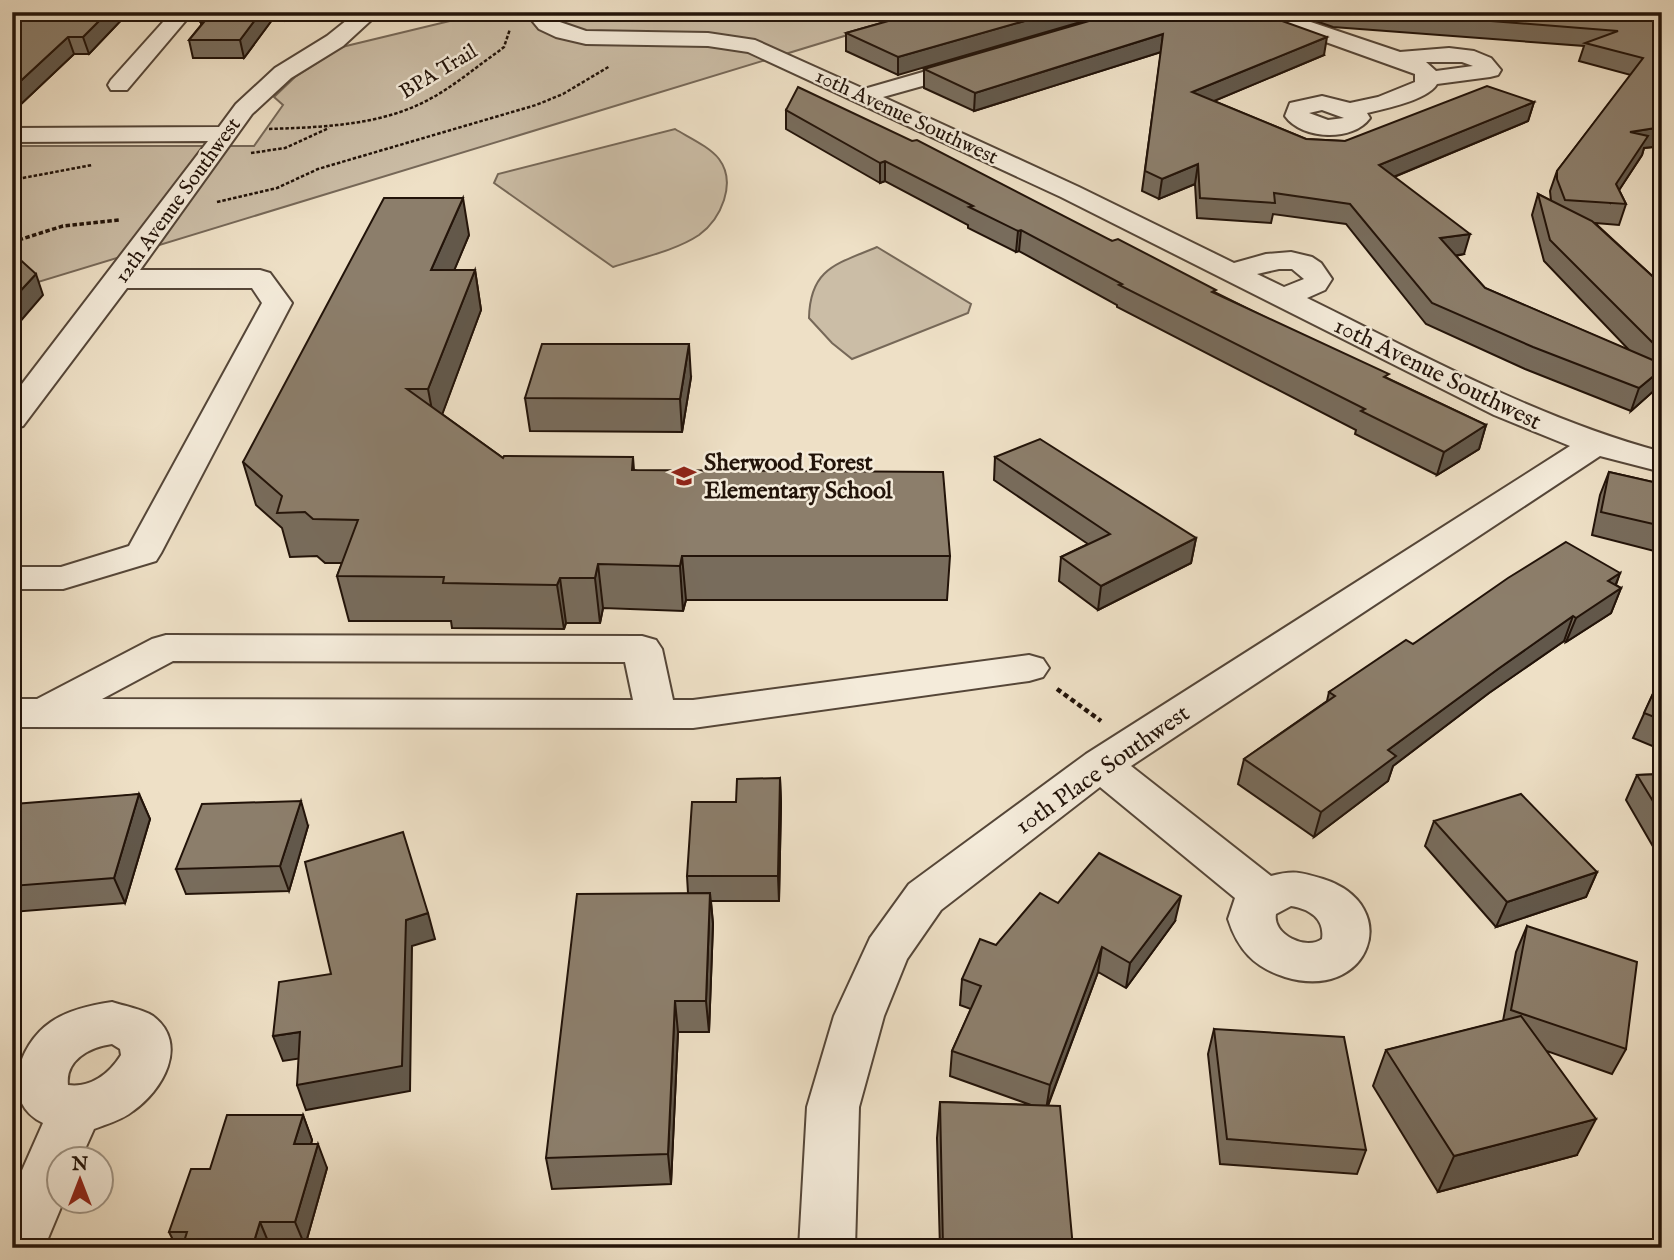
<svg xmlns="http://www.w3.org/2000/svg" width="1674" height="1260" font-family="'IM FELL English',serif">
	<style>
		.green { fill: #cbbda6; stroke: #766858; stroke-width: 2 }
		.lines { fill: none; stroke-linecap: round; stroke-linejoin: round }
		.minor-casing { stroke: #554638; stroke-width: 4 }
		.path-far2 { stroke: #221309; stroke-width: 2.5; stroke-dasharray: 3.5 2; stroke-linecap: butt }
		.path-far1 { stroke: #221309; stroke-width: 3.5; stroke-dasharray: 4.5 2.5; stroke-linecap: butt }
		.path { stroke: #221309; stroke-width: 4.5; stroke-dasharray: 5 3.5; stroke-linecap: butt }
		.minor { fill: #f4ebda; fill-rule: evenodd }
		.wall { fill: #786c5c; stroke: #221309; stroke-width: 2 }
		.shaded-wall { fill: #62584b; stroke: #221309; stroke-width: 2 }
		.building { fill: #8c7e6b; stroke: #221309; stroke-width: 2 }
		.labels { text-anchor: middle; stroke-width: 5; stroke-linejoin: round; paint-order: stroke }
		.far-street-label { font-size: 21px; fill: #221309; stroke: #f4ebda }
		.street-label { font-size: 24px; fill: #221309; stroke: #f4ebda }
		.poi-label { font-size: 24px; font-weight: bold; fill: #221309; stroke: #f4ebda; text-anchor: start }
	</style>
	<rect width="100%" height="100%" fill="#eee0c6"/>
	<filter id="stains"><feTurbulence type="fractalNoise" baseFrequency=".00286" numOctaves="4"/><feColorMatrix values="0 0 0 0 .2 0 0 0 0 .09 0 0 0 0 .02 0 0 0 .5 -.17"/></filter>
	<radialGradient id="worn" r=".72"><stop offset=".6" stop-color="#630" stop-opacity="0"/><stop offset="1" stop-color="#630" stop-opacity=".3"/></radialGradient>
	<g class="green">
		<polygon points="487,12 923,12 12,290 12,146 254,146 283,105 274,97 295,77 342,47"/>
		<path d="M675 129C688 137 710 147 719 159 737 183 721 219 699 235 675 251 640 258 613 267L494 183 498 174Z"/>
		<path d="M877 247 971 304 968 313 852 359 832 343 809 318C810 268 837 264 877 247Z"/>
	</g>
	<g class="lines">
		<g class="minor-casing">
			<g id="minor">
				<polygon points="172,12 193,12 127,90 111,90 108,85 111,80"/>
				<polygon points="357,12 380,12 343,46 291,78 252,114 140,270 260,270 270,273 292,303 161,553 156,561 63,589 12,589 12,567 61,567 129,546 262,303 252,288 127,288 23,426 12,429 12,397 208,141 12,142 12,128 219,127 236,104 275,68 327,36"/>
				<path d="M525 12H547L554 20 586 31 708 33 755 40 864 89 975 57 983 59 986 64 983 69 883 97 1079 187 1234 263 1266 254 1291 252 1312 257 1321 263 1332 279 1325 290 1307 298C1423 355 1536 418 1662 452V472L1600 456 1131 766 1271 876C1293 870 1301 872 1323 879 1405 905 1370 1003 1285 977 1254 967 1238 950 1228 919L1235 898 1100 787 941 910 907 959 884 1016 859 1107 855 1248H799L807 1107 834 1016 870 938 909 884 1086 754 1570 446 1494 415 1061 197 748 52 708 46 586 44 556 37 539 29ZM1279 269H1292L1304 279 1284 287 1257 274ZM1291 906C1310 909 1325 919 1322 939 1306 951 1272 934 1276 914Z"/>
				<path d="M1250 12H1281L1400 52 1449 48 1474 51 1491 58 1501 70 1498 75 1490 77 1437 84C1428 100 1384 109 1367 113L1370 118C1353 142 1302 140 1285 116L1290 103 1322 96 1350 103 1378 97 1415 82V74L1253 16ZM1426 62H1462L1473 66 1436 71ZM1322 110 1344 118 1328 120 1309 113Z"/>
				<path d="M166 635 642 636 656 640 662 649 673 700H693L1029 655 1043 659 1049 668 1043 677 1029 681 693 728 12 727V699H37L152 639ZM173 661 625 662 633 700 102 699Z"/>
				<path d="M112 1002C124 1006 142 1009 153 1016 190 1044 162 1091 133 1111 122 1120 107 1124 94 1129L81 1158H60V1200H64L44 1248H12V1193L43 1123C0 1103 17 1045 51 1022 68 1010 92 1005 112 1002ZM112 1044 120 1049 121 1055C109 1074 91 1088 68 1085 65 1060 90 1047 112 1044Z"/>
			</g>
		</g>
		<g class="path-far2">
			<path d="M269 129C322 127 379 126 428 100 453 87 476 67 499 51L504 47 510 29"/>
			<polyline points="251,153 285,148 329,128"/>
			<polyline points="12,180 92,165"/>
			<polyline points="217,202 277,188 318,169 536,105 563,94 610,66"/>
		</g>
		<polyline class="path-far1" points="12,242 63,226 119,220"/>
		<polyline class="path" points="1057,689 1101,721"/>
		<use href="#minor" class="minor"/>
	</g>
	<g class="wall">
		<polygon points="12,12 129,12 89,54 74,54 19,106 12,106"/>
		<polygon points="209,12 291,12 285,20 272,20 244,58 193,58 189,40 201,25 201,22"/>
		<polygon points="920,12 898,75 846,51 846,33"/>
		<polygon points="1120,12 1260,12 1260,13 1324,55 1214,101 1306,139 1345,141 1534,102 1528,121 1394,177 1464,254 1456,256 1485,288 1630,351 1544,261 1532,215 1538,194 1551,201 1550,191 1557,171 1631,75 1579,61 1584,46 1333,27 1290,12 1662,12 1662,146 1644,148 1642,155 1619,190 1626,204 1619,225 1595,223 1662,285 1662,383 1660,381 1657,388 1631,411 1525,369 1426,324 1346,224 1273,214 1271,223 1197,218 1195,184 1159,199 1142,191 1161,52 974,111 924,88 924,69"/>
		<polygon points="786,110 1112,241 1387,378 1486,425 1479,449 1437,475 1355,434 1356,430 1117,307 1117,305 1019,251 1016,252 968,228 968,225 885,181 880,183 786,129"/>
		<polygon points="469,235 454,270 475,270 481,310 442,414 503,458 633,457 634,470 950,556 947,600 686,600 683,611 603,608 600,623 566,623 564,629 452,628 451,621 349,621 337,576 342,563 325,563 317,556 290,557 282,528 256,505 243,462"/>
		<polygon points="691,377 682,432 530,431 525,398"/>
		<polygon points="995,457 1196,538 1191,563 1098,610 1059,581 1061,557 1088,544 994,480"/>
		<polygon points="1609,472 1662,484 1662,553 1592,535 1600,495"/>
		<polygon points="1620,573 1616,585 1621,588 1611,613 1566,642 1564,641 1489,693 1393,766 1388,781 1314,837 1238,784 1244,759 1327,701 1329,692 1413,644"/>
		<polygon points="1662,674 1662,750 1633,738"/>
		<polygon points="1662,774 1662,862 1626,800 1637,775"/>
		<polygon points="780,778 781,803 779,901 711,901 713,924 709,1032 678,1032 671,1184 552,1189 546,1158 688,893 687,876 736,802"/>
		<polygon points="139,794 150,819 125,903 12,912 12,809"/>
		<polygon points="1434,821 1597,872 1586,897 1496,927 1425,846"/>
		<polygon points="308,826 289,891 186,894 176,869"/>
		<polygon points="1058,903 1175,921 1126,988 1098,972 1048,1106 1073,1248 940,1248 937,1138 940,1102 1031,1105 950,1076 952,1051 971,1009 960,1005 962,979"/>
		<polygon points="1527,926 1626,1049 1612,1074 1547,1051 1577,1155 1438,1192 1373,1086 1386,1050 1503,1021 1516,952"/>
		<polygon points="1214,1029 1366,1150 1357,1174 1220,1164 1208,1054"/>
		<polygon points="303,1115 312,1140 311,1144 327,1168 305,1246 270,1246 270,1248 177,1248 169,1232 210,1169"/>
	</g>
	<g class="shaded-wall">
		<polygon points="108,12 129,12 89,54 83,37"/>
		<polygon points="261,12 270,12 272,20 244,58 240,40"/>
		<polygon points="283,12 291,12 285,20"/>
		<polygon points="1056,12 1115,12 898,75 898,57"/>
		<polygon points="1163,34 1161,52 974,111 975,93"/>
		<polygon points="68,37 74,54 19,106 13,88"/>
		<polygon points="1327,37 1324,55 1190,111 1192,92"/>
		<polygon points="1534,102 1528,121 1374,185 1379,165"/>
		<polygon points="1662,127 1662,146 1644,148 1642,155 1610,204 1616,184 1630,132"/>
		<polygon points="885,161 885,181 880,183 880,163"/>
		<polygon points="1198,164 1195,184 1159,199 1162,179"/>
		<polygon points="463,198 469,235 438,309 431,270"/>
		<polygon points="1021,230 1019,251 1016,252 1018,231"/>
		<polygon points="1470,234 1464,254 1434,259 1440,238"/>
		<polygon points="475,270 481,310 436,431 428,389"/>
		<polygon points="36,274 43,295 12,331 12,300"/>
		<polygon points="689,344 691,377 682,432 680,399"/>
		<polygon points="1662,369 1662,377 1657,388 1631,411 1639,388"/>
		<polygon points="1486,425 1479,449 1437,475 1444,452"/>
		<polygon points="1196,538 1191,563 1098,610 1101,586"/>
		<polygon points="682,556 686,600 683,611 680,566"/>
		<polygon points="598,564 603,608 600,623 595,578"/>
		<polygon points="1620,573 1612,594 1621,588 1611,613 1566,642 1576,618 1608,581"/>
		<polygon points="560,578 566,623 564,629 557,585"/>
		<polygon points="1573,616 1564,641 1489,693 1393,766 1388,781 1314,837 1321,812 1388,750 1498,669"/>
		<polygon points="780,778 781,803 779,901 778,876"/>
		<polygon points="139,794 150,819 125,903 114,878"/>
		<polygon points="301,801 308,826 289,891 280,866"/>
		<polygon points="1597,872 1586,897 1496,927 1507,902"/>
		<polygon points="710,893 713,924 709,1032 706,1001"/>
		<polygon points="1181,896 1175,921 1126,988 1130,963"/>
		<polygon points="428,913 435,939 412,946 410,1091 306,1110 297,1085 406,920"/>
		<polygon points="1102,947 1098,972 1046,1110 1050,1085"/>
		<polygon points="675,1001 678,1032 671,1184 668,1154"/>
		<polygon points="300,1032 309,1057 283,1061 273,1036"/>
		<polygon points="303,1115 312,1140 304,1168 294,1144"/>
		<polygon points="1596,1119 1577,1155 1438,1192 1454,1156"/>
		<polygon points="318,1144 327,1168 305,1246 295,1222"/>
		<polygon points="260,1222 270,1246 270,1248 252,1248"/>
	</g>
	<g class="building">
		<polygon points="12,12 108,12 83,37 68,37 13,88"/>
		<polygon points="209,12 261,12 240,40 189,40 204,22 201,22"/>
		<polygon points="920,12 1056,12 898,57 846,33"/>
		<polygon points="1120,12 1257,12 1327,37 1192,92 1306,139 1345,141 1487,86 1534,102 1379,165 1470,234 1440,238 1485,288 1662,364 1662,369 1639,388 1533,347 1432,303 1350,204 1274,193 1275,203 1200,198 1198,164 1162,179 1145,171 1163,34 975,93 924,69"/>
		<polygon points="1376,12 1662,12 1662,127 1630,132 1648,136 1616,184 1626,204 1565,200 1557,179 1557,171 1643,58 1585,43 1618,31"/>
		<polygon points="798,87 912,141 917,140 1112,241 1118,239 1216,290 1212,292 1389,374 1384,377 1486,425 1444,452 1361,411 1365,409 1119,285 1122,284 1021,230 1018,231 969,207 973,206 885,161 880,163 786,110"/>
		<polygon points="1538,194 1592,221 1662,285 1662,352 1550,240"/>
		<polygon points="384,198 463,198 431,270 475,270 428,389 407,389 503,458 504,456 633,457 632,470 943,472 950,556 682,556 680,566 598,564 595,578 560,578 557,585 443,583 444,577 337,576 358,520 313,519 305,512 277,513 282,496 243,462"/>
		<polygon points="15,255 36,274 12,300 12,257"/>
		<polygon points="542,344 689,344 680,399 525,398"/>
		<polygon points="1040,439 1196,538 1101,586 1061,557 1110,534 995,457"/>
		<polygon points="1609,472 1662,484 1662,526 1601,512"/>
		<polygon points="1566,542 1620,573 1608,581 1621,588 1576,618 1573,616 1498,669 1388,750 1396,756 1321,812 1244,759 1335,696 1329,692 1406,640 1413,644 1508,578"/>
		<polygon points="1662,674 1662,720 1644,713"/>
		<polygon points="1662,774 1662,816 1637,775"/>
		<polygon points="780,778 778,876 687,876 692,802 736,802 737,779"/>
		<polygon points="139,794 114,878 12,886 12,809 14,804"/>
		<polygon points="1521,794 1597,872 1507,902 1434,821"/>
		<polygon points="301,801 280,866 176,869 202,804"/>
		<polygon points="403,832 428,913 406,920 402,1066 297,1085 300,1032 273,1036 279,982 331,974 305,862"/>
		<polygon points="1099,853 1181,896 1130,963 1102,947 1050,1085 952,1051 981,986 962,979 980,939 996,945 1040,893 1058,903"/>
		<polygon points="710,893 706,1001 675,1001 668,1154 546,1158 577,894"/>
		<polygon points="1527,926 1637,962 1626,1049 1511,1010"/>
		<polygon points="1521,1016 1596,1119 1454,1156 1386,1050"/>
		<polygon points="1214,1029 1344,1037 1366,1150 1227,1139"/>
		<polygon points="940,1102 1060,1106 1073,1248 943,1248"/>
		<polygon points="227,1115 303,1115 294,1144 318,1144 295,1222 260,1222 252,1248 182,1248 187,1232 169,1232 191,1169 210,1169"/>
	</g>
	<defs>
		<g id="school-bare" transform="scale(1.89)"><path d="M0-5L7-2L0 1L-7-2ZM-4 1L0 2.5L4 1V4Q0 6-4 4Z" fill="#8f2418" stroke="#f4ebda" stroke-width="2.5" paint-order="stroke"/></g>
	</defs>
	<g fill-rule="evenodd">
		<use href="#school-bare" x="684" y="476"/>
	</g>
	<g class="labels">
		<g class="far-street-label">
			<text transform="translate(438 71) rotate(-31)" y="7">BPA Trail</text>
			<text transform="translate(907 116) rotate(25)" y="7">10th Avenue Southwest</text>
			<text transform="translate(177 200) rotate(-54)" y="7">12th Avenue Southwest</text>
		</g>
		<g class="street-label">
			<text transform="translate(1438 373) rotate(26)" y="8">10th Avenue Southwest</text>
			<text transform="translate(1102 769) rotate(-35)" y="8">10th Place Southwest</text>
		</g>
		<g class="poi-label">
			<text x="704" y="470">Sherwood Forest<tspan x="704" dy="28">Elementary School</tspan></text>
		</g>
	</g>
	<rect width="1674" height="1260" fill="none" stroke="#eee0c6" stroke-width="42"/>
	<rect x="14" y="14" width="1646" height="1232" fill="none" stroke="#221309" stroke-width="3.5"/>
	<rect x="21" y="21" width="1632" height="1218" fill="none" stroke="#221309" stroke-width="2"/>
	<g transform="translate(80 1180)"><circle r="33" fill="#f4ebda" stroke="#a09586" stroke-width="2"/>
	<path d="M0-5L12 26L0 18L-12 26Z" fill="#8f2418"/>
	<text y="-10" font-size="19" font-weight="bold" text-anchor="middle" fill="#221309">N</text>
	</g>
	<rect width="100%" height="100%" filter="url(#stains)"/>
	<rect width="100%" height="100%" fill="url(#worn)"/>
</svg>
